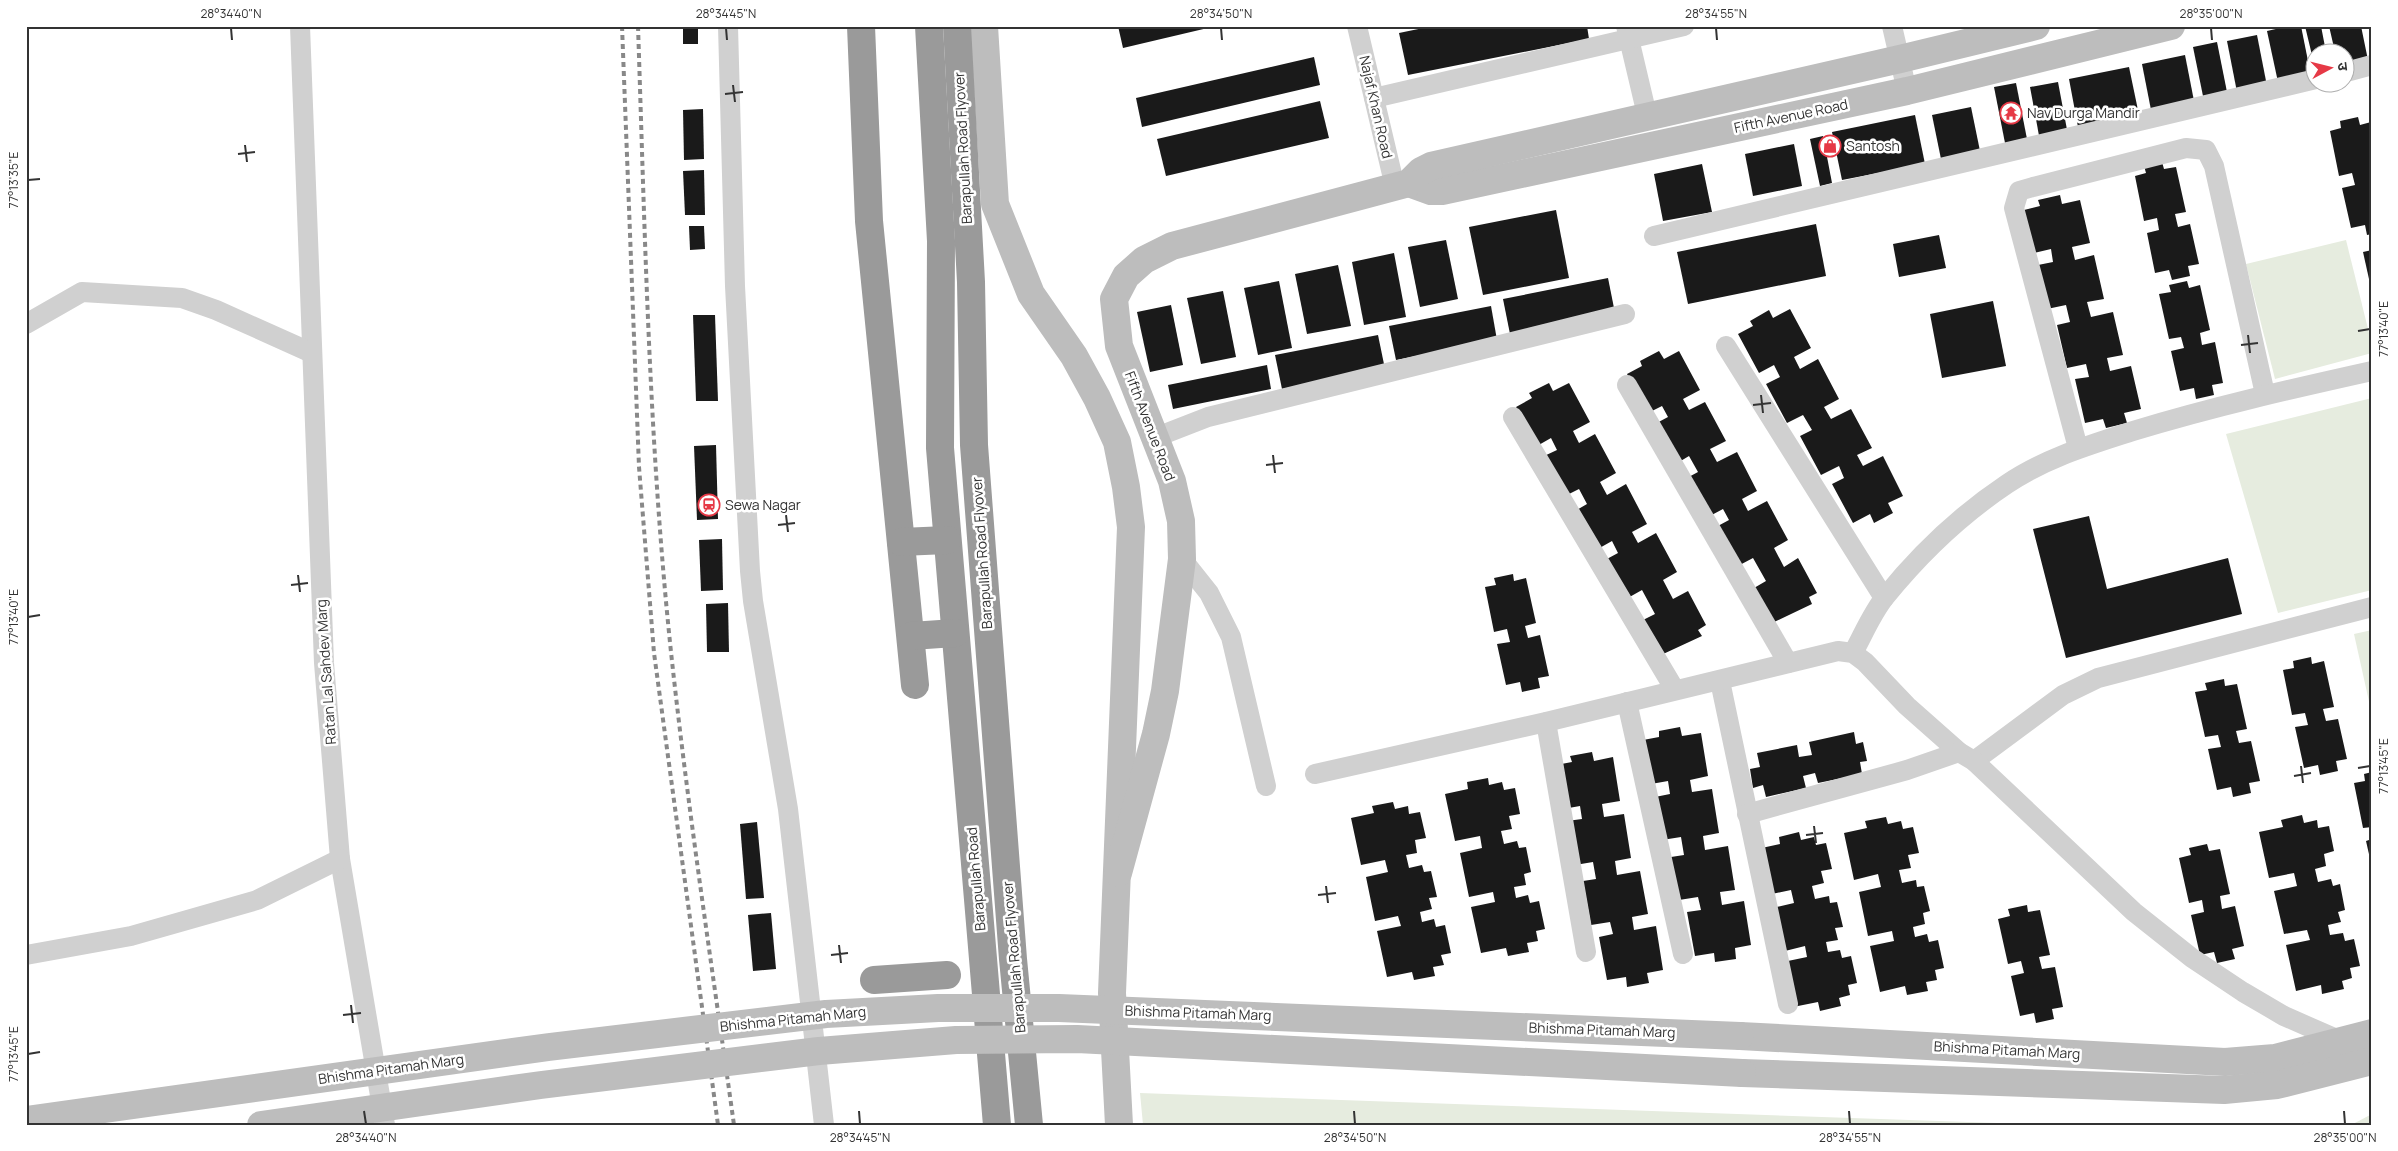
<svg xmlns="http://www.w3.org/2000/svg" width="2398" height="1151" font-family="Manrope,'Noto Sans Devanagari',sans-serif">
	<style>
		.green { fill: #e6ecdf }
		.building { fill: #1a1a1a }
		.lines { fill: none; stroke-linecap: round; stroke-linejoin: round }
		.street { stroke: #d0d0d0; stroke-width: 20 }
		.secondary { stroke: #bdbdbd; stroke-width: 28 }
		.highway { stroke: #9a9a9a; stroke-width: 28 }
		.rail { stroke: #888; stroke-width: 4; stroke-dasharray: 5 4; stroke-linecap: butt }
		.secondary-bridge { stroke: #bdbdbd; stroke-width: 28 }
		.ticks { fill: none; stroke: #333; stroke-width: 2 }
		.labels { text-anchor: middle; stroke-width: 5; stroke-linejoin: round; paint-order: stroke }
		.street-label { font-size: 14px; fill: #333; stroke: #fff }
		.poi-label { font-size: 14px; fill: #333; stroke: #fff; text-anchor: start }
		.neatline { fill: none; stroke: #333; stroke-width: 2 }
		.ticks-label { font-size: 12px; text-anchor: middle; fill: #333 }
	</style>
	<rect width="100%" height="100%" fill="#fff"/>
	<g class="green">
		<polygon points="2346,240 2372,345 2372,353 2275,379 2246,264"/>
		<polygon points="2372,398 2372,590 2278,613 2226,434"/>
		<polygon points="2372,630 2372,715 2354,634"/>
		<polygon points="1140,1093 2052,1125 1143,1125"/>
		<polygon points="2372,1114 2372,1125 2351,1125"/>
	</g>
	<g class="building">
		<rect x="683" y="26" width="15" height="18"/>
		<polygon points="1118,26 1212,26 1212,27 1123,48"/>
		<polygon points="1433,26 1587,26 1589,39 1408,75 1399,33"/>
		<polygon points="2289,26 2301,26 2311,76 2278,82 2267,31"/>
		<polygon points="2305,26 2321,26 2326,52 2316,52 2316,72"/>
		<polygon points="2329,26 2361,26 2369,65 2346,69 2346,52 2335,52"/>
		<polygon points="2257,35 2267,86 2237,92 2227,41"/>
		<polygon points="2217,42 2227,92 2203,96 2193,47"/>
		<polygon points="2185,55 2195,106 2152,115 2142,64"/>
		<polygon points="1314,57 1320,85 1142,127 1136,98"/>
		<polygon points="2129,67 2139,115 2078,127 2069,79"/>
		<polygon points="2058,82 2068,135 2040,141 2030,87"/>
		<polygon points="2016,83 2027,139 2005,143 1994,87"/>
		<polygon points="1320,101 1329,138 1166,176 1157,139"/>
		<polygon points="1971,107 1980,151 1941,159 1932,115"/>
		<polygon points="703,109 704,159 684,160 683,110"/>
		<polygon points="1915,115 1925,164 1842,180 1832,132"/>
		<polygon points="2358,117 2360,125 2371,122 2372,124 2372,234 2367,235 2365,225 2351,228 2342,188 2355,185 2352,173 2339,176 2330,131 2341,128 2340,121"/>
		<polygon points="1823,136 1832,183 1820,186 1810,139"/>
		<polygon points="1794,144 1802,186 1753,196 1745,154"/>
		<polygon points="2162,162 2164,169 2176,167 2186,212 2175,214 2178,227 2190,224 2199,264 2188,266 2190,276 2172,280 2169,270 2155,273 2147,233 2159,230 2157,218 2144,221 2135,176 2146,173 2144,166"/>
		<polygon points="1702,164 1712,212 1663,221 1654,174"/>
		<polygon points="704,170 705,215 685,215 683,171"/>
		<polygon points="2060,195 2062,204 2080,200 2090,243 2072,247 2075,260 2094,255 2104,299 2087,302 2091,317 2113,312 2123,355 2107,358 2110,371 2131,366 2141,409 2124,413 2127,423 2106,428 2103,419 2085,423 2075,379 2089,377 2086,364 2067,368 2057,325 2070,322 2066,305 2047,309 2038,265 2053,262 2051,249 2034,253 2024,210 2040,206 2038,200"/>
		<polygon points="1556,210 1569,278 1483,295 1469,227"/>
		<polygon points="1816,224 1826,276 1688,304 1677,252"/>
		<polygon points="689,226 704,226 705,249 690,250"/>
		<polygon points="1939,235 1946,268 1899,277 1893,244"/>
		<polygon points="1446,240 1458,299 1420,307 1408,247"/>
		<polygon points="2372,250 2372,288 2371,288 2363,252"/>
		<polygon points="1394,253 1406,317 1364,325 1352,262"/>
		<polygon points="1338,265 1351,326 1307,334 1295,274"/>
		<polygon points="1608,278 1615,313 1510,334 1503,299"/>
		<polygon points="1279,281 1292,348 1258,355 1244,288"/>
		<polygon points="2187,281 2189,288 2200,285 2210,330 2200,333 2202,345 2215,342 2223,383 2212,385 2214,395 2196,399 2194,388 2180,391 2171,351 2184,348 2181,337 2169,339 2159,294 2171,292 2169,285"/>
		<polygon points="1223,291 1236,357 1201,364 1187,298"/>
		<polygon points="1993,301 2006,366 1942,378 1930,314"/>
		<polygon points="1171,305 1183,365 1150,372 1137,312"/>
		<polygon points="1491,306 1497,340 1396,360 1389,326"/>
		<polygon points="1790,309 1811,348 1794,357 1800,369 1818,359 1839,399 1824,407 1831,419 1851,409 1872,448 1857,455 1863,466 1883,456 1903,496 1888,503 1893,513 1874,523 1870,514 1853,523 1832,484 1844,478 1839,466 1821,475 1800,436 1812,430 1803,415 1787,423 1766,384 1780,377 1774,365 1759,373 1738,334 1753,326 1750,321 1769,310 1773,318"/>
		<polygon points="693,315 715,315 718,401 696,401"/>
		<polygon points="1378,335 1385,369 1282,389 1275,355"/>
		<polygon points="1659,351 1664,359 1679,351 1700,390 1683,399 1689,410 1705,402 1726,441 1710,449 1717,462 1737,452 1757,491 1742,499 1748,511 1767,501 1788,540 1774,548 1784,567 1798,558 1817,593 1809,597 1812,604 1772,623 1754,588 1766,581 1753,558 1736,567 1716,527 1729,520 1723,509 1706,518 1685,479 1698,472 1689,456 1674,465 1653,425 1668,417 1662,406 1648,413 1627,374 1642,366 1640,361"/>
		<polygon points="1267,365 1271,389 1173,409 1168,385"/>
		<polygon points="1549,383 1553,391 1569,383 1590,422 1573,431 1579,443 1595,434 1616,473 1600,482 1607,495 1626,484 1647,524 1632,532 1638,543 1656,533 1677,572 1663,580 1673,599 1688,591 1706,625 1698,630 1702,636 1661,655 1643,620 1655,614 1642,590 1626,599 1605,560 1618,553 1612,541 1596,550 1575,511 1587,504 1579,489 1563,497 1542,457 1557,450 1551,438 1537,446 1516,407 1532,398 1529,393"/>
		<polygon points="716,445 718,519 697,520 694,446"/>
		<polygon points="2089,516 2107,589 2228,558 2242,614 2066,658 2033,529"/>
		<polygon points="722,539 723,590 701,591 699,540"/>
		<polygon points="1513,574 1514,581 1526,578 1536,623 1525,626 1528,638 1540,635 1549,676 1538,678 1540,688 1522,692 1520,682 1506,685 1497,644 1510,642 1507,629 1494,632 1485,587 1496,585 1494,578"/>
		<polygon points="728,603 729,652 707,652 706,604"/>
		<polygon points="2311,657 2312,664 2324,661 2334,707 2323,709 2326,721 2338,719 2347,759 2336,761 2338,771 2320,775 2318,765 2304,768 2295,727 2308,725 2305,713 2292,715 2283,670 2294,668 2293,661"/>
		<polygon points="2224,679 2225,686 2237,684 2247,729 2236,731 2239,743 2251,741 2260,781 2249,783 2251,793 2233,797 2231,787 2217,790 2208,749 2221,747 2218,735 2205,737 2195,692 2207,690 2205,683"/>
		<polygon points="1680,727 1682,736 1701,733 1708,776 1690,780 1692,792 1712,789 1719,833 1703,836 1705,850 1728,846 1735,890 1720,892 1722,905 1744,901 1751,945 1735,948 1736,959 1715,962 1714,953 1695,956 1687,912 1701,910 1698,897 1679,900 1671,857 1684,855 1681,837 1662,840 1655,797 1670,794 1668,781 1651,784 1643,740 1659,737 1659,731"/>
		<polygon points="1854,732 1856,744 1863,742 1867,761 1860,762 1862,774 1818,783 1815,773 1803,776 1806,788 1766,797 1763,785 1753,788 1750,769 1760,767 1757,753 1797,745 1799,757 1812,755 1809,742"/>
		<polygon points="1592,752 1594,761 1613,757 1620,801 1602,804 1604,817 1624,814 1631,858 1615,861 1617,875 1640,871 1648,914 1632,917 1634,930 1656,926 1663,970 1647,973 1649,983 1627,987 1626,977 1607,980 1599,937 1613,934 1610,922 1591,925 1583,881 1596,879 1593,862 1575,865 1567,821 1582,819 1580,806 1563,809 1556,765 1572,762 1570,756"/>
		<polygon points="2372,772 2372,827 2363,828 2354,783 2365,781 2364,774"/>
		<polygon points="1488,778 1489,785 1502,782 1504,790 1515,788 1520,814 1509,816 1512,829 1501,831 1504,844 1517,841 1519,848 1526,847 1531,872 1524,874 1526,885 1514,887 1516,898 1528,895 1530,903 1539,901 1545,929 1536,931 1538,941 1527,943 1529,952 1508,956 1506,948 1481,953 1471,907 1495,902 1493,892 1469,897 1460,853 1482,848 1480,836 1455,841 1445,794 1468,789 1467,782"/>
		<polygon points="1393,802 1395,809 1408,806 1409,814 1420,812 1426,838 1415,840 1417,853 1406,855 1409,868 1422,865 1424,872 1431,871 1437,897 1429,898 1432,909 1420,912 1422,922 1434,919 1436,927 1445,925 1451,953 1441,955 1444,965 1433,967 1435,976 1414,980 1412,972 1387,977 1377,931 1401,926 1398,916 1375,921 1366,877 1388,872 1385,860 1361,865 1351,818 1374,813 1372,806"/>
		<polygon points="2302,815 2304,823 2317,820 2318,828 2329,826 2334,851 2324,854 2326,866 2315,869 2318,882 2331,879 2333,886 2340,884 2345,910 2338,912 2341,922 2328,925 2330,935 2343,933 2345,941 2354,939 2360,966 2350,968 2352,978 2342,981 2344,989 2322,994 2321,985 2296,991 2286,945 2310,940 2307,930 2284,934 2274,891 2297,886 2294,873 2269,878 2259,832 2283,827 2281,820"/>
		<polygon points="1886,817 1888,824 1901,821 1903,829 1913,827 1919,853 1908,855 1911,868 1899,870 1902,883 1916,880 1917,887 1924,886 1930,911 1923,913 1925,924 1913,927 1915,937 1927,934 1929,942 1938,940 1944,968 1935,970 1937,980 1926,982 1928,991 1907,995 1905,986 1880,992 1870,946 1894,941 1892,931 1868,936 1859,892 1881,887 1878,874 1854,880 1844,833 1867,828 1865,821"/>
		<polygon points="757,822 764,898 746,899 740,824"/>
		<polygon points="1799,832 1801,840 1814,837 1816,845 1826,843 1832,869 1821,871 1824,883 1812,886 1815,899 1829,896 1830,903 1837,902 1843,927 1835,928 1838,940 1826,942 1828,952 1840,950 1842,958 1851,956 1857,983 1848,985 1850,995 1839,998 1841,1006 1820,1011 1818,1002 1793,1007 1783,962 1807,957 1805,946 1781,952 1772,908 1794,903 1791,890 1767,895 1757,849 1780,844 1779,837"/>
		<polygon points="2372,839 2372,863 2371,863 2366,841"/>
		<polygon points="2207,844 2209,851 2220,849 2230,894 2220,896 2222,909 2235,906 2244,946 2232,949 2235,959 2217,963 2214,952 2200,955 2191,915 2204,912 2202,900 2189,903 2179,858 2191,855 2189,848"/>
		<polygon points="2027,905 2028,912 2040,910 2050,955 2039,957 2042,969 2055,967 2063,1007 2052,1009 2054,1019 2036,1023 2034,1013 2020,1016 2011,976 2024,973 2021,961 2008,964 1998,919 2010,916 2008,909"/>
		<polygon points="771,913 776,969 753,971 748,915"/>
	</g>
	<g class="lines">
		<g class="street">
			<polyline points="300,26 324,663 340,859 385,1125"/>
			<polyline points="728,26 735,286 750,571 753,601 788,809 824,1125"/>
			<polyline points="1357,26 1395,187"/>
			<polyline points="1626,26 1647,115"/>
			<polyline points="1892,26 1907,91"/>
			<polyline points="2346,72 2372,65"/>
			<polyline points="1374,98 1684,26"/>
			<polyline points="1654,236 2316,79"/>
			<polyline points="26,324 82,292 182,298 216,310 312,353"/>
			<polyline points="1726,346 1884,598"/>
			<polyline points="1627,385 1788,663"/>
			<polyline points="1513,417 1675,690"/>
			<polyline points="1154,438 1208,417 1625,314"/>
			<polyline points="2078,448 2014,208 2019,191 2033,187 2186,148 2206,150 2214,166 2265,394"/>
			<polyline points="1182,559 1209,593 1231,637 1266,786"/>
			<path d="M1853 653C1863 635 1872 613 1885 597 1919 555 1962 514 2007 484 2045 458 2090 445 2133 431 2212 407 2291 389 2372 371"/>
			<polyline points="1720,681 1788,1004"/>
			<polyline points="1627,702 1683,954"/>
			<polyline points="1546,722 1586,952"/>
			<polyline points="1974,761 2063,695 2098,678 2372,607"/>
			<polyline points="1315,774 1546,722 1838,651 1853,653 1865,662 1907,706 1959,752 1974,761 2134,912 2192,958 2243,992 2284,1016 2341,1041"/>
			<polyline points="1747,814 1907,770 1959,752"/>
			<polyline points="26,955 131,936 257,900 340,859"/>
		</g>
		<g class="secondary">
			<polyline points="984,26 995,204 1031,294 1074,356 1097,398 1117,442 1126,487 1131,527 1112,993 1119,1125"/>
			<polyline points="1409,183 1431,191 1442,191 1907,91 2171,26"/>
			<polyline points="1118,873 1156,734 1165,691 1182,559 1181,521 1172,481 1119,346 1114,299 1126,276 1144,260 1172,246 1409,183 1421,171 1431,166 1900,59 2036,26"/>
			<polyline points="1740,1036 2225,1062 2275,1058 2372,1033"/>
			<polyline points="1742,1073 2224,1090 2277,1085 2372,1061"/>
		</g>
		<g class="highway">
			<polyline points="861,26 869,221 915,685"/>
			<polyline points="929,26 941,241 940,448 997,1125"/>
			<polyline points="957,26 971,282 974,445 1013,959 1029,1125"/>
			<polyline points="901,542 947,540"/>
			<polyline points="911,636 955,633"/>
			<polyline points="874,980 947,975"/>
		</g>
		<g class="rail">
			<polyline points="622,26 639,467 654,653 718,1125"/>
			<path d="M638 26C645 235 649 444 671 652 688 810 712 967 734 1125"/>
		</g>
		<g class="secondary-bridge">
			<polyline points="26,1120 549,1047 826,1014 938,1008 1059,1008 1740,1036"/>
			<polyline points="261,1125 541,1085 819,1051 956,1040 1077,1039 1742,1073"/>
		</g>
	</g>
	<path class="ticks" d="M231 28 232 40M726 28 727 40M1221 28 1222 40M1716 28 1717 40M2211 28 2212 40M733 85 735 102M725 94 743 92M245 145 247 162M238 154 255 152M28 180 40 179M2358 331 2370 329M2248 335 2250 353M2241 345 2258 343M1761 395 1763 413M1753 405 1771 403M1273 455 1275 473M1266 465 1283 463M786 515 788 532M778 525 795 523M298 575 300 592M291 585 308 583M28 617 40 615M2301 766 2303 783M2358 768 2370 766M2294 776 2311 773M1814 826 1816 843M1806 835 1823 833M1326 886 1328 903M1318 895 1336 893M839 945 841 963M831 955 848 953M351 1005 353 1023M343 1015 361 1013M28 1054 40 1052M364 1111 366 1124M859 1111 860 1124M1354 1111 1355 1124M1849 1111 1850 1124M2344 1111 2345 1124"/>
	<defs>
		<g id="temple-ring" transform="scale(1.125)"><circle r="9.5" fill="#fff" stroke="#e63946" stroke-width="1.5"/><path d="M0-6L5-2H3V0L6.5 2.5H4V6H1.5V3h-3V6H-4V2.5H-6.5L-3 0V-2H-5Z" fill="#e63946"/></g>
		<g id="shop-ring" transform="scale(1.125)"><circle r="9.5" fill="#fff" stroke="#e63946" stroke-width="1.5"/><path d="M-5-2.5h2.3a2.7 3.5 0 0 1 5.4 0H5L5.5 6h-11ZM-1.5-2.5h3a1.5 2.3 0 0 0-3 0Z" fill="#e63946"/></g>
		<g id="station-ring" transform="scale(1.125)"><circle r="9.5" fill="#fff" stroke="#e63946" stroke-width="1.5"/><path d="M-3-6H3Q5-6 5-4V2Q5 4 3 4L4.5 6H3L1.5 4h-3L-3 6H-4.5L-3 4Q-5 4-5 2V-4Q-5-6-3-6ZM-3.5-4v3h7v-3ZM-3.5 1v1.5H-2V1ZM2 1v1.5H3.5V1Z" fill="#e63946"/></g>
	</defs>
	<g fill-rule="evenodd">
		<use href="#temple-ring" x="2011" y="113"/>
		<use href="#shop-ring" x="1830" y="146"/>
		<use href="#station-ring" x="709" y="505"/>
	</g>
	<g class="labels">
		<g class="street-label">
			<text transform="translate(1376 107) rotate(77)" y="5">Najaf Khan Road</text>
			<text transform="translate(1791 116) rotate(-12)" y="5">Fifth Avenue Road</text>
			<text transform="translate(963 148) rotate(-93)" y="5">Barapullah Road Flyover</text>
			<text transform="translate(1150 426) rotate(69)" y="5">Fifth Avenue Road</text>
			<text transform="translate(982 553) rotate(-94)" y="5">Barapullah Road Flyover</text>
			<text transform="translate(326 672) rotate(-94)" y="5">Ratan Lal Sahdev Marg</text>
			<text transform="translate(976 879) rotate(-95)" y="5">Barapullah Road</text>
			<text transform="translate(1014 957) rotate(-95)" y="5">Barapullah Road Flyover</text>
			<text transform="translate(1198 1013) rotate(2)" y="5">Bhishma Pitamah Marg</text>
			<text transform="translate(793 1019) rotate(-6)" y="5">Bhishma Pitamah Marg</text>
			<text transform="translate(1602 1030) rotate(2)" y="5">Bhishma Pitamah Marg</text>
			<text transform="translate(2007 1050) rotate(3)" y="5">Bhishma Pitamah Marg</text>
			<text transform="translate(391 1069) rotate(-8)" y="5">Bhishma Pitamah Marg</text>
		</g>
		<g class="poi-label">
			<text x="2027" y="118">Nav Durga Mandir</text>
			<text x="1846" y="151">Santosh</text>
			<text x="725" y="510">Sewa Nagar</text>
		</g>
	</g>
	<rect width="2398" height="1151" fill="none" stroke="#ffffff" stroke-width="55"/>
	<g transform="translate(2330 68) rotate(83)"><circle r="24" fill="#ffffff" stroke="#adadad"/>
	<path d="M0-4L9 19L0 12L-9 19Z" fill="#e63946"/>
	<text y="-8" font-size="14" font-weight="bold" text-anchor="middle" fill="#333333">उ</text>
	</g>
	<rect x="28" y="28" width="2342" height="1096" class="neatline"/>
	<g class="ticks-label">
		<text x="231" y="18">28°34'40"N</text>
		<text x="726" y="18">28°34'45"N</text>
		<text x="1221" y="18">28°34'50"N</text>
		<text x="1716" y="18">28°34'55"N</text>
		<text x="2211" y="18">28°35'00"N</text>
		<text transform="translate(14 180) rotate(-90)" y="4">77°13'35"E</text>
		<text transform="translate(2384 329) rotate(-90)" y="4">77°13'40"E</text>
		<text transform="translate(14 617) rotate(-90)" y="4">77°13'40"E</text>
		<text transform="translate(2384 766) rotate(-90)" y="4">77°13'45"E</text>
		<text transform="translate(14 1054) rotate(-90)" y="4">77°13'45"E</text>
		<text x="366" y="1142">28°34'40"N</text>
		<text x="860" y="1142">28°34'45"N</text>
		<text x="1355" y="1142">28°34'50"N</text>
		<text x="1850" y="1142">28°34'55"N</text>
		<text x="2345" y="1142">28°35'00"N</text>
	</g>
</svg>
